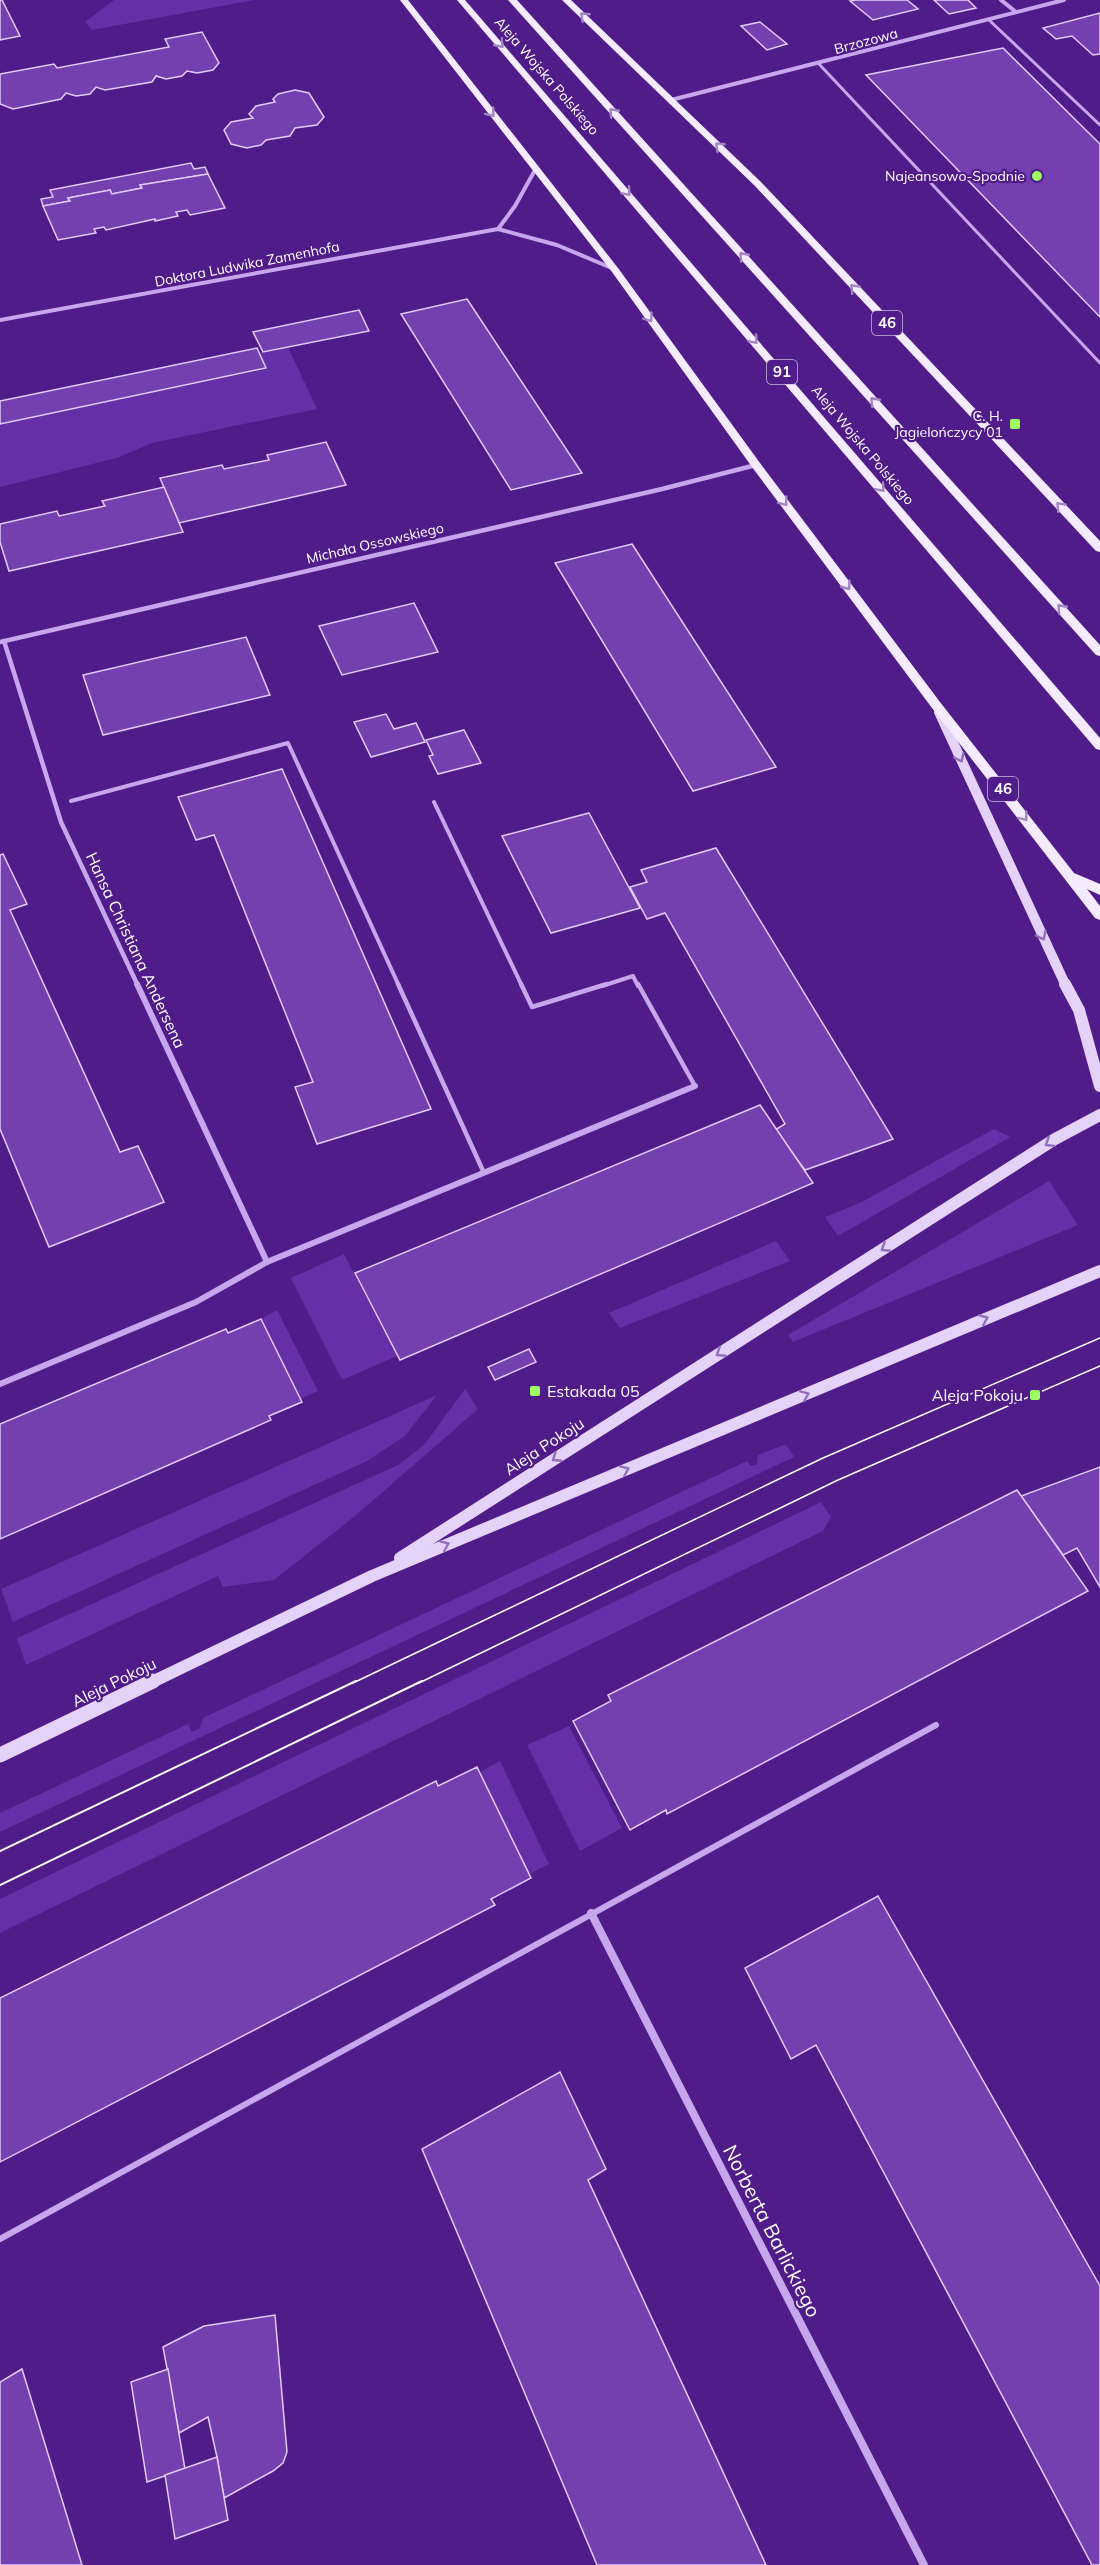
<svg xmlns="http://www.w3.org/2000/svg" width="1100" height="2565" font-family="Mulish,sans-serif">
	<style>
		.green { fill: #662fa7 }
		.building { fill: #7440b0; stroke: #e0cbf9; stroke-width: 1.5 }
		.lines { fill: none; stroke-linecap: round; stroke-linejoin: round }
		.lane-far3 { stroke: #c6a6ec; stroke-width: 3 }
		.lane-far2 { stroke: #c6a6ec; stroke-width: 4 }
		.lane-far1 { stroke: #c6a6ec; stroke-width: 4.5 }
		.lane { stroke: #c6a6ec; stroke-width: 6 }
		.street-far3 { stroke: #c6a6ec; stroke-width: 4 }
		.street-far2 { stroke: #c6a6ec; stroke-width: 4.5 }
		.street-far1 { stroke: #c6a6ec; stroke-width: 6 }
		.street { stroke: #c6a6ec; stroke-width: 8 }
		.secondary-far2 { stroke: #e4d2f9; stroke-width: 10 }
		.secondary-far1 { stroke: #e4d2f9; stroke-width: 12 }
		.secondary { stroke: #e4d2f9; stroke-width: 15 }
		.primary { fill: #f5ebff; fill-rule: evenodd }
		.tram-far1 { stroke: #fff; stroke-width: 1.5 }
		.tram { stroke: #fff; stroke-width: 2 }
		.oneway { stroke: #a284c4 }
		.oneway2 { stroke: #926ebb }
		.poi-dot { fill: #9dfd63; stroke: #4f1c89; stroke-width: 2 }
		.labels { text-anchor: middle; stroke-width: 4.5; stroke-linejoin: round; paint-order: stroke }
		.far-street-label { font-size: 14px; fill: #fff; stroke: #4f1c89 }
		.far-poi-label { font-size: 14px; fill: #fff; stroke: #4f1c89; text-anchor: end }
		.shield { fill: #4f1c89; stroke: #cabbdc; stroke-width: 1.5 }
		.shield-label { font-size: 15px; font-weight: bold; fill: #fff }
		.street-label { font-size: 16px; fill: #fff; stroke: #4f1c89 }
		.poi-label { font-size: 16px; fill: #fff; stroke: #4f1c89; text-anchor: start }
		.near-street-label { font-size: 20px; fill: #fff; stroke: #4f1c89 }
	</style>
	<rect width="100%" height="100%" fill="#4f1c89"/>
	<g class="green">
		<polygon points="114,0 254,0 92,30 85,22"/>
		<polygon points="288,347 317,409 152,443 117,458 0,487 0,423 267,369 259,353"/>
		<polygon points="994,1129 1010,1137 838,1236 825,1217 860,1203"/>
		<polygon points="1049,1181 1078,1225 793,1342 788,1335"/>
		<polygon points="776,1241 790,1261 620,1328 609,1313"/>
		<polygon points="344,1254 397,1356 342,1380 291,1278"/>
		<polygon points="277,1310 318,1391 300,1399 261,1319"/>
		<polygon points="465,1389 478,1409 355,1516 274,1580 223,1587 218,1576 26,1665 17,1638 398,1465 424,1445"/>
		<polygon points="437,1395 405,1436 367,1461 13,1622 1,1589"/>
		<polygon points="786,1444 794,1457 0,1832 0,1813 188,1724 192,1732 200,1728 203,1718 747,1461 751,1466 757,1464 758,1455"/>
		<polygon points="821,1502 831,1517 823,1531 0,1933 0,1899"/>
		<polygon points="569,1726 622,1828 580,1851 527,1745"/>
		<polygon points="500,1761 549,1864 529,1874 480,1772"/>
	</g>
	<g class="building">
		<polygon points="0,0 2,0 20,36 0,40"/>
		<polygon points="856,0 907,0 918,9 873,20 850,1"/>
		<polygon points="934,0 968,0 976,8 949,14"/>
		<polygon points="1100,13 1100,54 1093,55 1072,36 1056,39 1043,28"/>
		<polygon points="760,22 787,44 767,50 741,26"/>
		<polygon points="202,32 219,63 213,70 197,73 187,71 182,76 166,79 156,76 152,82 105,90 96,87 90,94 76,96 66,93 61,99 13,109 0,104 0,74 54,64 57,68 169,47 165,39"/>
		<polygon points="1003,48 1100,144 1100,317 866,75"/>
		<polygon points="295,90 309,93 324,117 317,125 295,128 290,136 266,140 261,145 247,148 231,144 224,130 231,122 253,118 249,114 256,106 275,102 273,99 278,94"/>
		<polygon points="191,163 194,169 205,167 208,174 140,185 142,188 112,194 110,190 68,198 70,201 43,206 41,199 53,197 50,190"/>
		<polygon points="208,174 225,208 190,215 187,210 176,212 178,216 155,221 155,219 106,230 104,227 94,229 96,233 58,240 43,206 70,201 68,198 110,190 112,194 142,188 140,185"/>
		<polygon points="467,299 582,473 511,490 401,314"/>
		<polygon points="359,310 369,331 263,352 253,332"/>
		<polygon points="257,348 266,368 0,424 0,401"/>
		<polygon points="326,442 346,485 179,523 160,478 222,465 224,469 269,460 267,455"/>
		<polygon points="164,487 183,532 9,571 0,542 0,524 57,511 59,516 105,506 102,501"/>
		<polygon points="632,544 776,767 693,791 555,563"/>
		<polygon points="414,603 438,652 342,675 319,626"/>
		<polygon points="246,637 270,695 103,735 83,675"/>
		<polygon points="386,714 394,729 416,723 425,742 371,757 354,722"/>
		<polygon points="464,730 481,763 438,774 429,756 433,755 426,740"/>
		<polygon points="282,769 431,1109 317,1144 295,1087 313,1082 214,835 196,840 178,797"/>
		<polygon points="589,813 640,908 551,933 502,836"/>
		<polygon points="716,848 893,1139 805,1170 775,1130 785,1124 665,913 647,919 630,887 647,882 641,870"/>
		<polygon points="3,854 27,904 10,910 120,1152 138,1146 164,1202 49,1247 0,1129 0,855"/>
		<polygon points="760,1105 813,1183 400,1360 355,1273"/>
		<polygon points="261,1319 302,1402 269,1416 271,1420 0,1539 0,1424 226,1329 228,1333"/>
		<polygon points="529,1349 536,1362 495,1380 488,1367"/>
		<polygon points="1100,1467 1100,1587 1077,1548 1063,1555 1021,1496"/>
		<polygon points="1017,1490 1088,1591 667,1814 666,1810 630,1830 573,1721 611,1701 608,1695"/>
		<polygon points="477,1767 531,1878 491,1899 495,1905 0,2162 0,1998 436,1781 438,1786"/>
		<polygon points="878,1896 1100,2286 1100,2565 1092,2565 816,2045 791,2059 745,1968"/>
		<polygon points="560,2072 606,2169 588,2180 766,2565 597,2565 422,2149"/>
		<polygon points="275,2315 287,2452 283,2463 273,2471 224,2498 217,2457 208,2417 179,2433 163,2347 204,2326"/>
		<polygon points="22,2369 82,2565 0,2565 0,2382"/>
		<polygon points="168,2369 185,2469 147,2482 131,2382"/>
		<polygon points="217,2457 228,2520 175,2539 165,2475"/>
	</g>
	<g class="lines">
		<g class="lane-far3">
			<polyline points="989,20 1100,125"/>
			<polyline points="819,64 1100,363"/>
		</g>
		<g class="lane-far2">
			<polyline points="71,801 288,743 399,986"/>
			<polyline points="434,802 522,986"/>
			<polyline points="602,986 633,976 638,986"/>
		</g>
		<g class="lane-far1">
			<polyline points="398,984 484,1173"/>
			<polyline points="521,984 532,1007 607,984"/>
			<polyline points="638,984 695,1086"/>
		</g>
		<polyline class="lane" points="0,2239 936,1725"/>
		<g class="street-far3">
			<polyline points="1001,0 1016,12"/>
			<polyline points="671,100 1064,0"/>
			<polyline points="498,229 515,206 535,170"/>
			<polyline points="0,320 498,229 557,245 614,269"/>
		</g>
		<g class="street-far2">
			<polyline points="4,641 61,822 138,986"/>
			<polyline points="0,642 662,489 756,465"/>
		</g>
		<g class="street-far1">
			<polyline points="137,984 267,1262"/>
			<polyline points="0,1384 196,1302 267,1262 695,1086"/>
		</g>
		<polyline class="street" points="591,1913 924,2565"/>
		<polyline class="secondary-far2" points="939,712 1066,986"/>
		<g class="secondary-far1">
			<polyline points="1065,984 1079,1010 1100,1086"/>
			<polyline points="400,1558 1055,1139 1100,1115"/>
			<polyline points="150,1683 372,1576 1100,1271"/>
		</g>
		<polyline class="secondary" points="0,1755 153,1681"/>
		<g class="primary">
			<polygon points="400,0 408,0 618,268 760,463 940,702 1074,873 1100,884 1100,895 1087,889 1100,906 1100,920 1095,918 932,708 752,467 612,272"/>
			<polygon points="457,0 465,0 1100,738 1100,750 1096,749"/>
			<polygon points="508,0 517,0 1100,645 1100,656 1096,655"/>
			<polygon points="562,0 571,0 761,182 1100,541 1100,552 1096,551 755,186"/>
		</g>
		<g class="tram-far1">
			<polyline points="353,1683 823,1458 1100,1338"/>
			<polyline points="419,1683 838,1480 1100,1366"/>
		</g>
		<g class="tram">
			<polyline points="0,1851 356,1681"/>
			<polyline points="0,1885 422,1681"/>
		</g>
	</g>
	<defs><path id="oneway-chevron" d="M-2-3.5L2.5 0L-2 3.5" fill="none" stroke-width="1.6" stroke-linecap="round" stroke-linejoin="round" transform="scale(1.5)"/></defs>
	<g class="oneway">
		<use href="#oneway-chevron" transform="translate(584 16) rotate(-137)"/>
		<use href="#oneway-chevron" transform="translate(500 44) rotate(49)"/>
		<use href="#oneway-chevron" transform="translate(613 112) rotate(-132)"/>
		<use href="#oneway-chevron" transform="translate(491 113) rotate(52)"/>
		<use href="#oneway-chevron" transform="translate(719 146) rotate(-136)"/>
		<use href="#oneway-chevron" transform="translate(627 192) rotate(49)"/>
		<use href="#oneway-chevron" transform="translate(743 256) rotate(-132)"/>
		<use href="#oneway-chevron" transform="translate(854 288) rotate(-133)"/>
		<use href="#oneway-chevron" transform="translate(649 318) rotate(54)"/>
		<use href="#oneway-chevron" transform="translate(754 340) rotate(50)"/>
		<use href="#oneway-chevron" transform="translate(874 401) rotate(-132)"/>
		<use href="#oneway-chevron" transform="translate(881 488) rotate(50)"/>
		<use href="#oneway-chevron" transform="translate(784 502) rotate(52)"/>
		<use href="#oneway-chevron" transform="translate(1060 506) rotate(-133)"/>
		<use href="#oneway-chevron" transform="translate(847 586) rotate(53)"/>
		<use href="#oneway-chevron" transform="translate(1061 608) rotate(-132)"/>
		<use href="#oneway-chevron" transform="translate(1024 817) rotate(52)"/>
	</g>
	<g class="oneway2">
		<use href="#oneway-chevron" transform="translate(960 758) rotate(65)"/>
		<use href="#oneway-chevron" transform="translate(1042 936) rotate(65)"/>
		<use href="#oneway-chevron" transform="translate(1049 1143) rotate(148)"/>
		<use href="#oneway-chevron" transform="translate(885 1248) rotate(147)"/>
		<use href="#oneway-chevron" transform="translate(984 1319) rotate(-23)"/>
		<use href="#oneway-chevron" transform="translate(720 1353) rotate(147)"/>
		<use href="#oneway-chevron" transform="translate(805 1395) rotate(-23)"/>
		<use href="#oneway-chevron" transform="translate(556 1458) rotate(147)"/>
		<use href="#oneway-chevron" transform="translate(625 1470) rotate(-23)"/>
		<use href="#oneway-chevron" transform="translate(445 1545) rotate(-23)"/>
	</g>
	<g class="poi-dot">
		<circle cx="1037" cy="176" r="6"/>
		<rect x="1009" y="418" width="12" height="12" rx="3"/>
		<rect x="529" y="1385" width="12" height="12" rx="3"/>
		<rect x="1029" y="1389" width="12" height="12" rx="3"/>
	</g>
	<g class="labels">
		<g class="far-street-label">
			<text transform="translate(866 41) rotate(-15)" y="5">Brzozowa</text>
			<text transform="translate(547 76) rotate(49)" y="5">Aleja Wojska Polskiego</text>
			<text transform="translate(247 264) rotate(-11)" y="5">Doktora Ludwika Zamenhofa</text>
			<text transform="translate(863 445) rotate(50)" y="5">Aleja Wojska Polskiego</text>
			<text transform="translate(375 543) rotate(-13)" y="5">Michała Ossowskiego</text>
		</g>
		<g class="far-poi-label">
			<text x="1025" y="181">Najeansowo-Spodnie</text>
			<text x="1003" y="421">C. H.<tspan x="1003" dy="16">Jagielończycy 01</tspan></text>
		</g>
		<g class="shield">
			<rect x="872" y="311" width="30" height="24" rx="4.5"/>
			<rect x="767" y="360" width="30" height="24" rx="4.5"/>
			<rect x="988" y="777" width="30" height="24" rx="4.5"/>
		</g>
		<g class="shield-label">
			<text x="887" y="328">46</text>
			<text x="782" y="377">91</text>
			<text x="1003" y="794">46</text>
		</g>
		<g class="street-label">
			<text transform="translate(136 950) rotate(65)" y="6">Hansa Christiana Andersena</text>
			<text transform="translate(544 1446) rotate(-33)" y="6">Aleja Pokoju</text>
			<text transform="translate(114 1682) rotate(-26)" y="6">Aleja Pokoju</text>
		</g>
		<g class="poi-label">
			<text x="547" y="1397">Estakada 05</text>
			<text x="1023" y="1401" text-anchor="end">Aleja Pokoju</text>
		</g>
		<g class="near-street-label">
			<text transform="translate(772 2231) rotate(63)" y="7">Norberta Barlickiego</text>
		</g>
	</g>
</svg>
